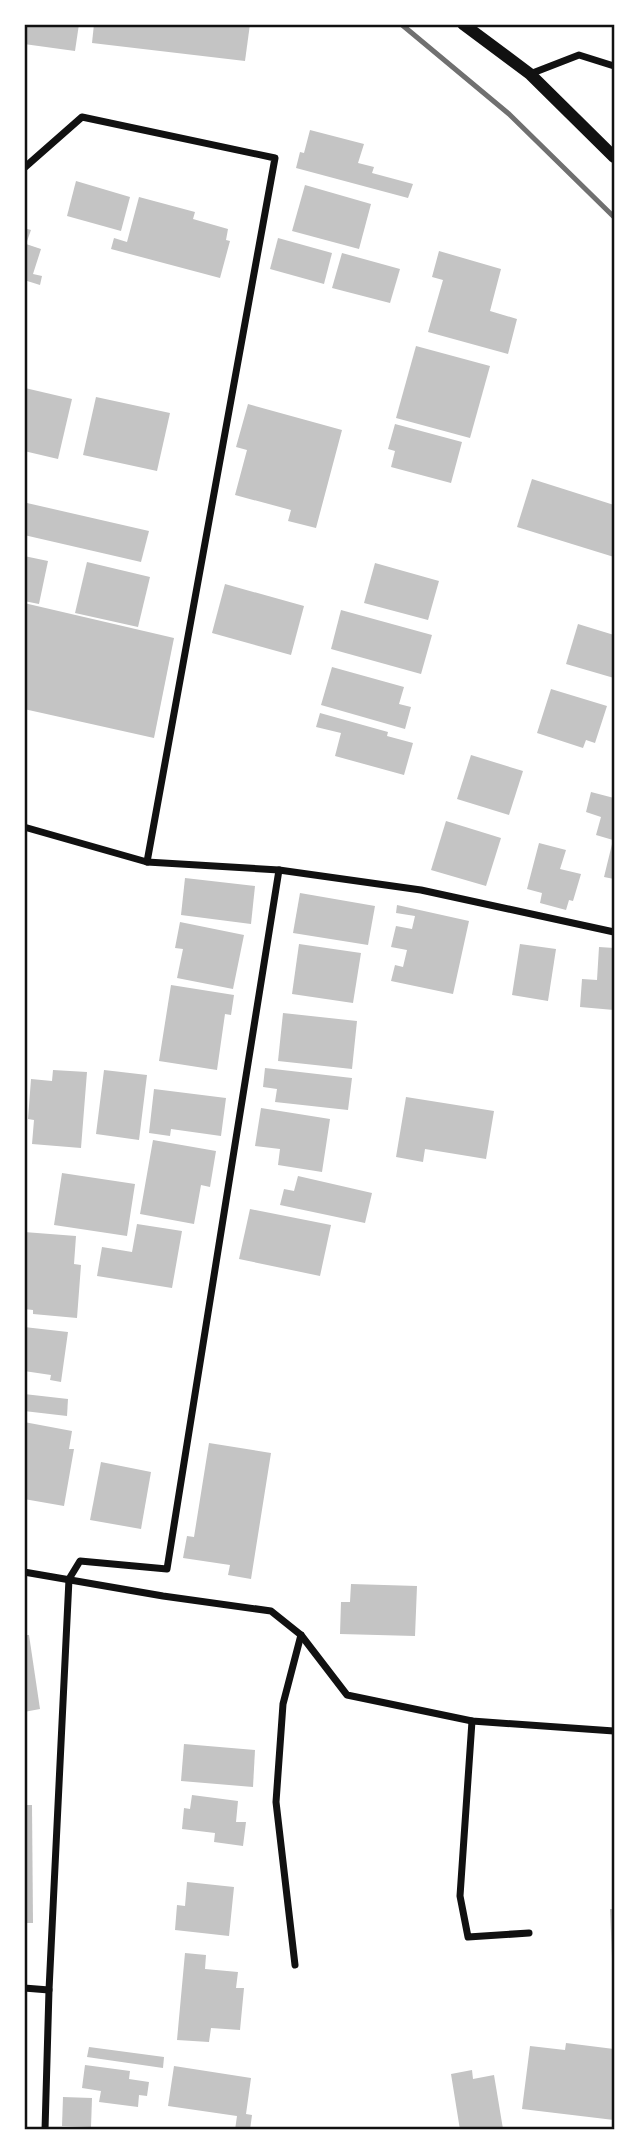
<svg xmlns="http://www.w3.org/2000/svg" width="639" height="2154" font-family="'DejaVu Sans',sans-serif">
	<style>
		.building { fill: #c4c4c4 }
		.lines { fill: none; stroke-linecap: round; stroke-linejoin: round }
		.minor { stroke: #111; stroke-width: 7 }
		.tertiary { stroke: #111; stroke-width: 12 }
		.rail { stroke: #707070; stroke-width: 5 }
		.neatline { fill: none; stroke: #111; stroke-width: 2.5 }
	</style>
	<rect width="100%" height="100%" fill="#fff"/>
	<g class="building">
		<polygon points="24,24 79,24 75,51 24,44"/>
		<polygon points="94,24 250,24 245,61 92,43"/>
		<polygon points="310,130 364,144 358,163 374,167 372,173 413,184 408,198 296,168 300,152 304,153"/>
		<polygon points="76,181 130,197 121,231 67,216"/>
		<polygon points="305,185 371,204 359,249 292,231"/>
		<polygon points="139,197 195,212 193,219 228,229 226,240 230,241 220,278 111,249 114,238 127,242"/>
		<polygon points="24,228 31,230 26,244 41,249 33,274 42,276 40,285 24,280"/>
		<polygon points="278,238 332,253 324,284 270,269"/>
		<polygon points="439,251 501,269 490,311 517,319 508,354 428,332 443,280 432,277"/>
		<polygon points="342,253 400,269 390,303 332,288"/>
		<polygon points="416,346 490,366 470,438 396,418"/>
		<polygon points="25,388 72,399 58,459 24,451"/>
		<polygon points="96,397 170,413 157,471 83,455"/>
		<polygon points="248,404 342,430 316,528 288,521 291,510 235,495 247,450 236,447"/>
		<polygon points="395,424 462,442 451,483 391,467 395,451 388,449"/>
		<polygon points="532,479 614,505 614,557 517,527"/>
		<polygon points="27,503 149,531 141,562 24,535 24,516"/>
		<polygon points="24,556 48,561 39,604 24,601"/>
		<polygon points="87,562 150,577 138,627 75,613"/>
		<polygon points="375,563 439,581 428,620 364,603"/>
		<polygon points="225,584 304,606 291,655 212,633"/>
		<polygon points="24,603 174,638 154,738 24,709"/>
		<polygon points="341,610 432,635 421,674 331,649"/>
		<polygon points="578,624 614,635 614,678 566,664"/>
		<polygon points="332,667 404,687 399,704 411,707 405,729 321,705"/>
		<polygon points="551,689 607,706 595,743 586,740 583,748 537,733"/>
		<polygon points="320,713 388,732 387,736 413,743 404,775 335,756 341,733 316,727"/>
		<polygon points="471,755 523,771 509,815 457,799"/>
		<polygon points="591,792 614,798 614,879 604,877 613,840 596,835 601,817 586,812"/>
		<polygon points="446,821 501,838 486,886 431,870"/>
		<polygon points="539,843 566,850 560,869 581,874 573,901 569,900 566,910 540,903 542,893 527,889"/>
		<polygon points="185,878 255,886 251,924 181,915"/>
		<polygon points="300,893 375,906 368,945 293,933"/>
		<polygon points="397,905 469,921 453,994 391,981 395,965 403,967 407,950 391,947 396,926 412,929 415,916 396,913"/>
		<polygon points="180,922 244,935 233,989 177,978 183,949 175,948"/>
		<polygon points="299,944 361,953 353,1003 292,994"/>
		<polygon points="520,944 556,949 548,1001 512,995"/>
		<polygon points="599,947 614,948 614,1010 580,1007 582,979 597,980"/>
		<polygon points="171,985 234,995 231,1015 225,1014 217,1070 159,1061"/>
		<polygon points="283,1013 357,1021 352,1069 278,1061"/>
		<polygon points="265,1068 352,1078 348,1110 275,1102 277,1089 263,1087"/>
		<polygon points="53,1070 87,1072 81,1148 32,1144 34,1120 28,1119 31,1079 52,1081"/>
		<polygon points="104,1070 147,1075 139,1140 96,1134"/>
		<polygon points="154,1089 226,1098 221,1136 171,1129 170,1136 149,1133"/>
		<polygon points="406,1097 494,1111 486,1159 425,1149 423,1162 396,1157"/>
		<polygon points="261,1108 330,1119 322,1172 278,1165 280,1149 255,1146"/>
		<polygon points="153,1140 216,1151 210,1187 201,1185 194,1224 140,1214"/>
		<polygon points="62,1173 135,1184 127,1236 54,1225"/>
		<polygon points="298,1176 372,1193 365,1223 280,1205 284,1189 294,1191"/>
		<polygon points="250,1209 331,1225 320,1276 239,1259"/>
		<polygon points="137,1224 182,1231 172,1288 97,1276 102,1247 132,1252"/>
		<polygon points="24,1232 76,1236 74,1264 81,1265 77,1318 33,1314 33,1310 24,1309"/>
		<polygon points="24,1327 68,1332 61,1382 50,1380 51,1375 24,1371"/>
		<polygon points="24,1394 68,1399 67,1416 24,1411"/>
		<polygon points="24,1422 72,1431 69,1449 74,1449 64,1506 24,1499"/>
		<polygon points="209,1443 271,1453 251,1579 228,1575 230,1565 183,1558 187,1536 194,1537"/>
		<polygon points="101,1462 151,1472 141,1529 90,1520"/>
		<polygon points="351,1584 417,1586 415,1636 340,1634 341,1602 350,1602"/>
		<polygon points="24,1635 29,1635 40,1709 24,1712"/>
		<polygon points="184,1744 255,1750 253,1787 181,1781"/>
		<polygon points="192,1795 238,1801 236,1822 246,1822 243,1846 214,1842 215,1833 182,1829 184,1808 190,1809"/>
		<polygon points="25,1805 32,1805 33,1923 24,1923"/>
		<polygon points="187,1882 234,1887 229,1936 175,1930 177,1905 185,1906"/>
		<polygon points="610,1909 614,1909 614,1958 612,1958"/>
		<polygon points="185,1953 206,1955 205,1969 238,1972 236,1988 244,1988 240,2030 211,2028 209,2042 177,2040"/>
		<polygon points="566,2043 614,2049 614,2120 522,2109 530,2046 565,2050"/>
		<polygon points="89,2047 164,2057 163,2068 87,2057"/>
		<polygon points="85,2065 130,2071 129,2079 149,2082 147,2096 139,2095 138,2107 99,2102 101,2091 82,2088"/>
		<polygon points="174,2066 251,2078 246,2114 252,2115 250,2130 235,2130 237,2116 168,2106"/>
		<polygon points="472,2070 473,2079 494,2075 503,2129 460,2130 451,2074"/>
		<polygon points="63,2097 92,2098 91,2127 62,2126"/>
	</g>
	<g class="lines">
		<g class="minor">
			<polyline points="530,74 579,55 614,66"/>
			<polyline points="24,168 82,117 275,158 147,862"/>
			<polyline points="24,827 147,862 279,870 421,890 614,932"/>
			<polyline points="24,1572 163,1596 271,1611 301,1635 347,1695 472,1721 614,1731"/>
			<polyline points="472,1721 460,1896 468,1937 529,1933"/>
			<polyline points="295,1965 276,1802 283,1704 301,1635"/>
			<polyline points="24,1988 49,1990"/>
			<polyline points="45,2130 49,1990 69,1579 80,1561 167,1569 279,870"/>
		</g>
		<polyline class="tertiary" points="463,24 530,74 614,157"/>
		<polyline class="rail" points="401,24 509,114 614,217"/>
	</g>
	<rect width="639" height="2154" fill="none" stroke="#ffffff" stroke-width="52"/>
	<rect x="26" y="26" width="587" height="2102" class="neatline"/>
</svg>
